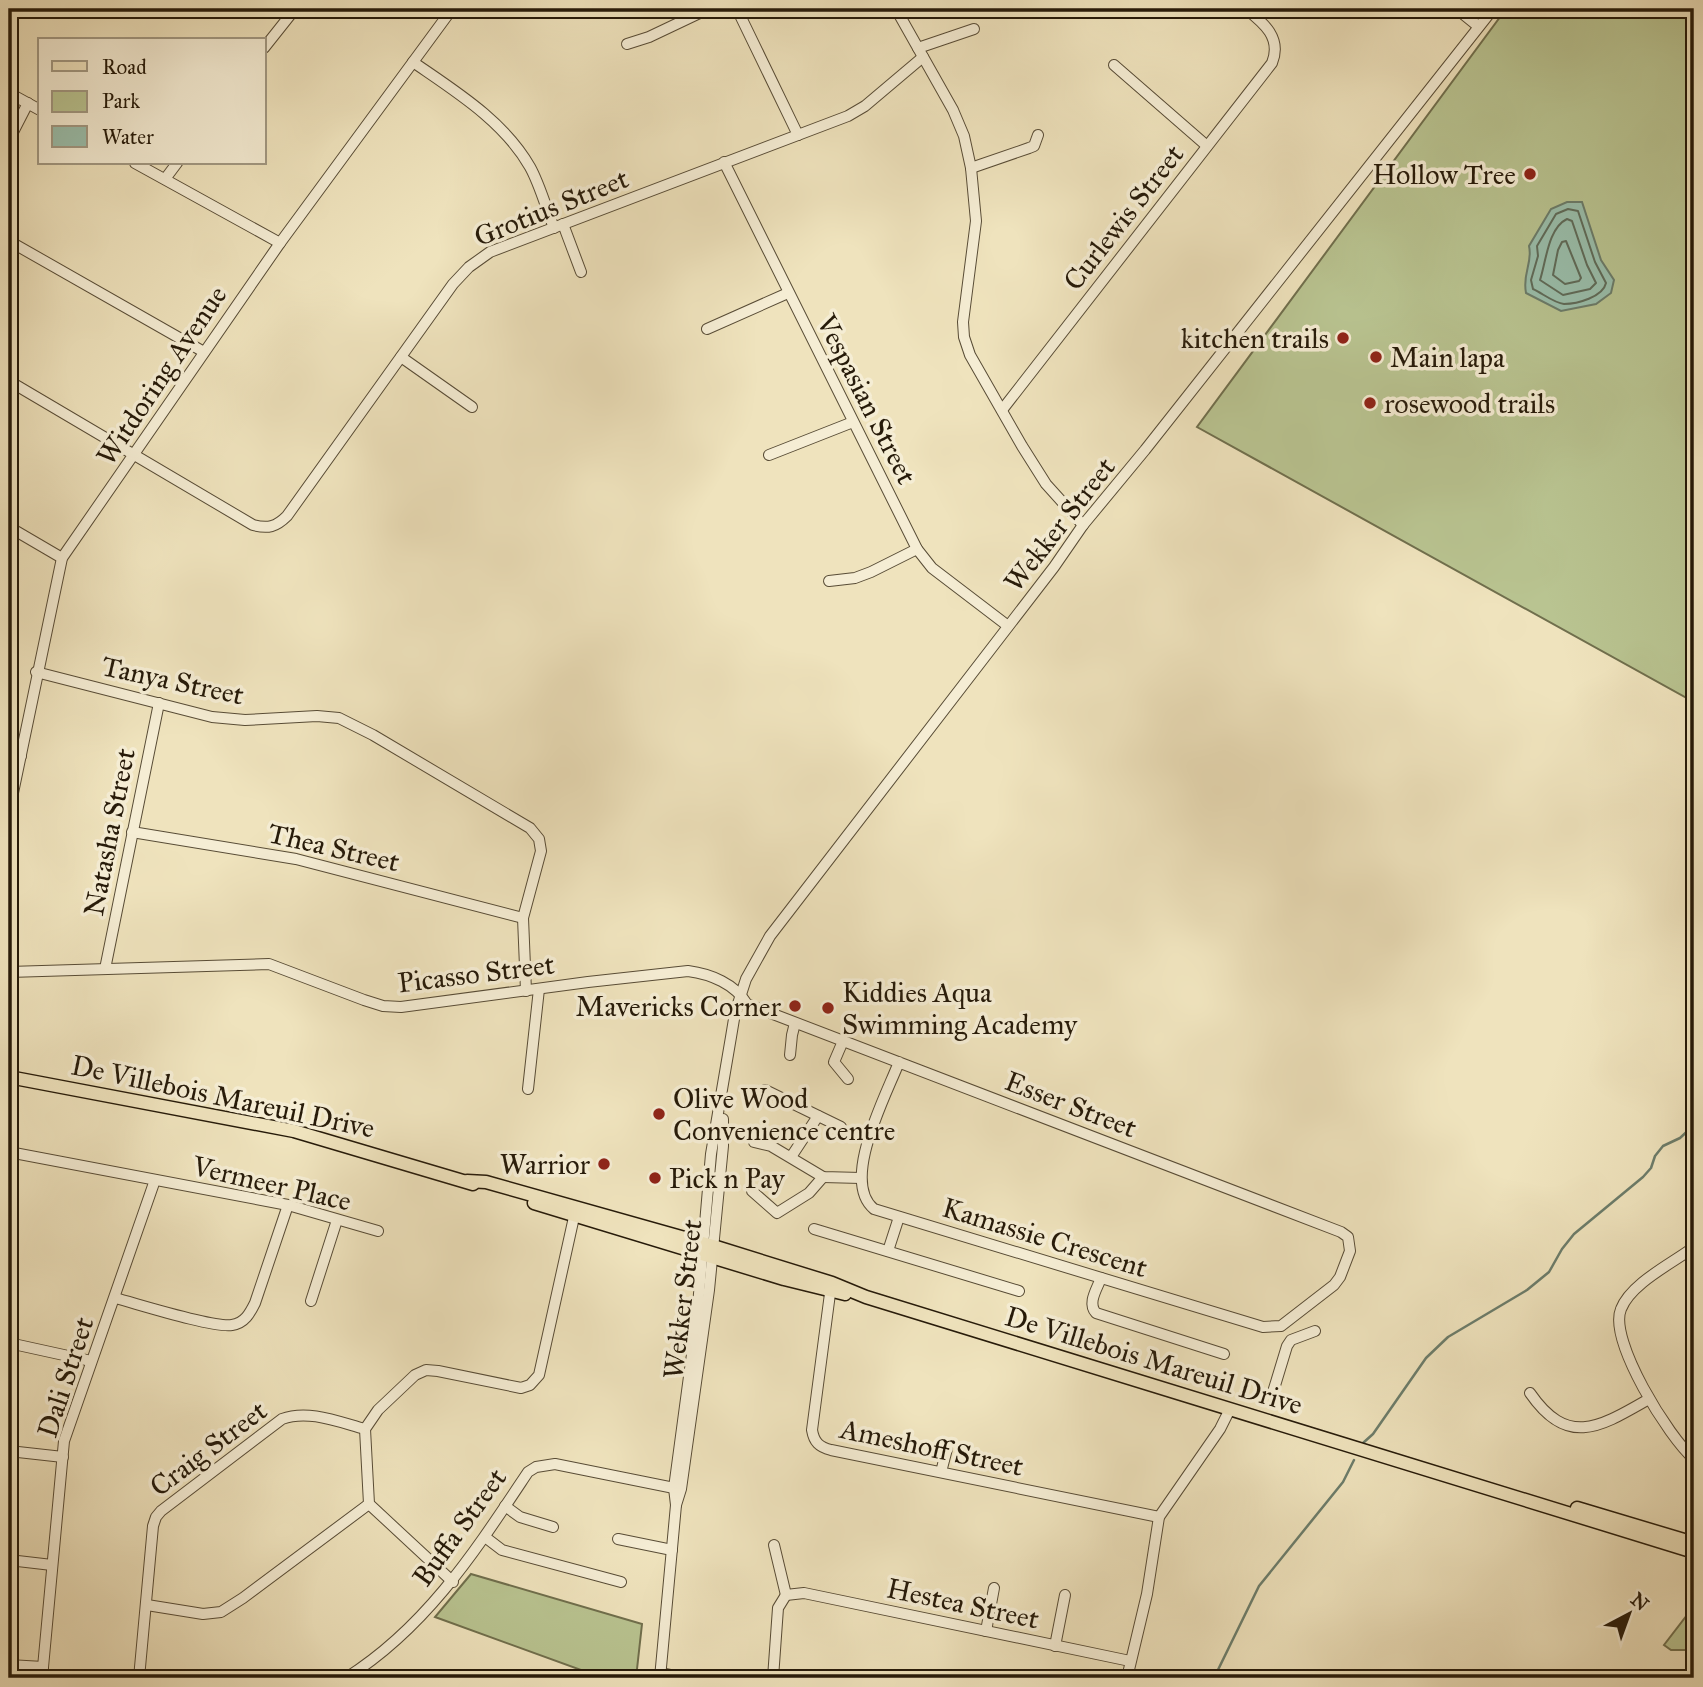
<svg xmlns="http://www.w3.org/2000/svg" width="1703" height="1687" font-family="'IM FELL Great Primer',serif">
	<style>
		.green { fill: #b9c491; stroke: #706f4d; stroke-width: 2 }
		.water { fill: #9abfac; stroke: #6c7d6b; stroke-width: 2 }
		.lines { fill: none; stroke-linecap: round; stroke-linejoin: round }
		.shore { stroke: #606c5a; stroke-width: 2 }
		.stream { stroke: #6c7d6b; stroke-width: 2.5 }
		.minor-casing { stroke: #584c36; stroke-width: 12 }
		.major-casing { stroke: #261a09; stroke-width: 15 }
		.minor { stroke: #f5edd4; stroke-width: 10 }
		.major { stroke: #efe3bd; stroke-width: 12 }
		.poi-dot { fill: #8f2418; stroke: #f5edd4; stroke-width: 2.5 }
		.labels { text-anchor: middle; stroke-width: 7; stroke-linejoin: round; paint-order: stroke }
		.poi-label { font-size: 28px; fill: #261a09; stroke: #f5edd4; text-anchor: start }
		.street-label { font-size: 28px; fill: #261a09; stroke: #f5edd4 }
	</style>
	<rect width="100%" height="100%" fill="#efe3bd"/>
	<filter id="stains"><feTurbulence type="fractalNoise" baseFrequency=".00286" numOctaves="4"/><feColorMatrix values="0 0 0 0 .2 0 0 0 0 .09 0 0 0 0 .02 0 0 0 .5 -.17"/></filter>
	<radialGradient id="worn" r=".72"><stop offset=".6" stop-color="#630" stop-opacity="0"/><stop offset="1" stop-color="#630" stop-opacity=".3"/></radialGradient>
	<g class="green">
		<polygon points="1506,9 1694,9 1694,702 1197,427"/>
		<polygon points="471,1574 642,1624 636,1678 603,1678 435,1617"/>
		<polygon points="1694,1606 1694,1650 1671,1650 1664,1645"/>
	</g>
	<path class="water" d="M1567 202H1582L1601 260 1614 280 1611 293 1596 304 1561 311 1526 293C1522 273 1533 263 1529 246L1551 209Z"/>
	<g class="lines">
		<g class="shore">
			<path d="M1568 209 1578 211 1595 262 1606 283C1603 297 1577 304 1564 304 1554 303 1542 293 1533 289L1531 280 1538 256 1537 246 1556 214Z"/>
			<path d="M1567 219 1572 221 1587 265 1596 283 1590 289 1563 295 1540 280C1546 262 1548 228 1567 219Z"/>
			<polygon points="1566,241 1581,278 1579,281 1565,284 1553,275 1558,250 1562,242"/>
		</g>
		<g class="stream">
			<polyline points="1363,1443 1373,1434 1426,1358 1448,1337 1527,1290 1549,1272 1562,1249 1574,1234 1643,1177 1651,1168 1655,1156 1663,1146 1680,1138 1694,1125"/>
			<polyline points="1214,1678 1259,1586 1343,1482 1354,1460"/>
		</g>
		<g class="minor-casing">
			<g id="minor">
				<polyline points="737,9 798,135"/>
				<polyline points="896,9 953,110 964,136 971,168 976,221 963,322 964,337 970,355 1022,446 1046,484 1083,525"/>
				<polyline points="1457,9 1478,26"/>
				<polyline points="627,44 649,37 708,9"/>
				<polyline points="264,48 295,9"/>
				<polyline points="918,48 974,29"/>
				<path d="M413 62C455 91 504 121 530 167 540 185 546 208 554 228"/>
				<polyline points="1114,65 1207,146"/>
				<polyline points="9,93 40,110"/>
				<polyline points="9,140 28,103"/>
				<polyline points="724,162 917,549 932,568 1008,626"/>
				<polyline points="135,163 280,243"/>
				<polyline points="971,168 1029,148 1034,146 1038,135"/>
				<polyline points="165,179 177,163"/>
				<polyline points="563,224 581,272"/>
				<polyline points="9,241 204,352"/>
				<polyline points="707,329 788,293"/>
				<polyline points="401,357 472,407"/>
				<path d="M9 381 253 525C268 529 276 527 287 516L453 284 469 267 490 252 848 116 865 106 923 57"/>
				<path d="M1002 410 1272 63C1282 38 1264 23 1246 9"/>
				<polyline points="769,455 853,422"/>
				<polyline points="9,527 62,558"/>
				<polyline points="829,581 855,578 871,572 917,549"/>
				<polyline points="36,672 212,717 245,720 317,716 339,718 373,735 530,828 539,839 541,851 523,918 526,991"/>
				<polyline points="9,754 21,756"/>
				<polyline points="9,812 62,558 280,243 452,9"/>
				<polyline points="132,832 296,859 523,918"/>
				<polyline points="105,969 159,703"/>
				<path d="M9 972 269 964 364 1000 383 1006 401 1007 588 982 688 971C711 974 735 984 747 1004L1341 1232 1348 1237 1350 1251 1340 1277 1334 1285 1281 1326 1263 1327 874 1209C840 1181 886 1096 899 1062"/>
				<polyline points="843,1041 834,1062 848,1079"/>
				<polyline points="790,1055 792,1035 795,1023"/>
				<polyline points="528,1089 539,989"/>
				<polyline points="765,1090 841,1127"/>
				<polyline points="754,1142 771,1146 823,1177 861,1178"/>
				<polyline points="9,1152 288,1205 378,1231"/>
				<polyline points="791,1157 818,1116"/>
				<polyline points="752,1191 777,1213 809,1193 823,1177"/>
				<polyline points="814,1229 1019,1291"/>
				<path d="M1694 1247C1673 1263 1631 1283 1621 1309 1608 1340 1669 1438 1694 1459"/>
				<polyline points="888,1251 899,1217"/>
				<path d="M1101 1278C1097 1289 1087 1303 1096 1313L1224 1354"/>
				<path d="M831 1286 812 1430C814 1442 819 1447 831 1450L1159 1517"/>
				<path d="M115 1298C138 1304 213 1328 232 1325 245 1323 250 1313 255 1303L288 1205"/>
				<polyline points="311,1301 337,1220"/>
				<polyline points="9,1343 91,1361"/>
				<polyline points="1273,1392 1287,1346 1291,1340 1315,1331"/>
				<path d="M1530 1393C1568 1448 1600 1427 1649 1399"/>
				<polyline points="9,1451 63,1457"/>
				<polyline points="941,1472 947,1449"/>
				<polyline points="676,1505 674,1488 697,1317 711,1154 731,1037 735,1013 746,979 770,936 1054,567 1083,525 1145,450 1493,9"/>
				<polyline points="505,1506 520,1517 553,1527"/>
				<polyline points="485,1537 502,1550 621,1582"/>
				<polyline points="618,1539 672,1550"/>
				<polyline points="774,1545 786,1595"/>
				<polyline points="9,1560 52,1565"/>
				<polyline points="453,1582 369,1504 365,1429 378,1410 415,1375 426,1370 438,1371 521,1388 530,1385 539,1375 576,1208"/>
				<polyline points="786,1595 804,1593 1130,1661"/>
				<polyline points="147,1605 203,1614 221,1612 243,1598 369,1504"/>
				<polyline points="986,1631 994,1588"/>
				<polyline points="1055,1646 1065,1595"/>
				<polyline points="9,1665 43,1667"/>
				<polyline points="660,1673 685,1678"/>
				<polyline points="42,1678 64,1441 155,1180"/>
				<path d="M139 1678 153 1526 156 1517 161 1511 282 1419C308 1409 339 1422 365 1429"/>
				<path d="M346 1678C427 1627 476 1550 528 1472L536 1467 555 1464 679 1489"/>
				<polyline points="660,1678 676,1505 681,1489 709,1290 723,1146 723,1119"/>
				<polyline points="773,1678 778,1608 786,1595"/>
				<polyline points="1127,1678 1147,1594 1159,1517 1220,1429 1230,1409"/>
			</g>
		</g>
		<g class="major-casing">
			<g id="major">
				<polyline points="9,1077 294,1131 473,1184"/>
				<polyline points="467,1181 486,1182 713,1246 832,1283 866,1297 1694,1552"/>
				<polyline points="534,1203 784,1279 845,1294"/>
				<polyline points="1577,1508 1694,1543"/>
			</g>
		</g>
		<use href="#minor" class="minor"/>
		<use href="#major" class="major"/>
	</g>
	<g class="poi-dot">
		<circle cx="1530" cy="174" r="7"/>
		<circle cx="1343" cy="338" r="7"/>
		<circle cx="1376" cy="357" r="7"/>
		<circle cx="1370" cy="403" r="7"/>
		<circle cx="795" cy="1006" r="7"/>
		<circle cx="828" cy="1008" r="7"/>
		<circle cx="659" cy="1114" r="7"/>
		<circle cx="604" cy="1164" r="7"/>
		<circle cx="655" cy="1178" r="7"/>
	</g>
	<g class="labels">
		<g class="poi-label">
			<text x="1516" y="184" text-anchor="end">Hollow Tree</text>
			<text x="1329" y="348" text-anchor="end">kitchen trails</text>
			<text x="1390" y="367">Main lapa</text>
			<text x="1384" y="413">rosewood trails</text>
			<text x="842" y="1002">Kiddies Aqua<tspan x="842" dy="32">Swimming Academy</tspan></text>
			<text x="781" y="1016" text-anchor="end">Mavericks Corner</text>
			<text x="673" y="1108">Olive Wood<tspan x="673" dy="32">Convenience centre</tspan></text>
			<text x="590" y="1174" text-anchor="end">Warrior</text>
			<text x="669" y="1188">Pick n Pay</text>
		</g>
		<g class="street-label">
			<text transform="translate(551 207) rotate(-22)" y="10">Grotius Street</text>
			<text transform="translate(1123 217) rotate(-52)" y="10">Curlewis Street</text>
			<text transform="translate(161 375) rotate(-56)" y="10">Witdoring Avenue</text>
			<text transform="translate(867 399) rotate(63)" y="10">Vespasian Street</text>
			<text transform="translate(1059 524) rotate(-52)" y="10">Wekker Street</text>
			<text transform="translate(173 680) rotate(12)" y="10">Tanya Street</text>
			<text transform="translate(109 832) rotate(-79)" y="10">Natasha Street</text>
			<text transform="translate(334 847) rotate(13)" y="10">Thea Street</text>
			<text transform="translate(476 973) rotate(-7)" y="10">Picasso Street</text>
			<text transform="translate(223 1096) rotate(12)" y="10">De Villebois Mareuil Drive</text>
			<text transform="translate(1071 1104) rotate(21)" y="10">Esser Street</text>
			<text transform="translate(272 1183) rotate(13)" y="10">Vermeer Place</text>
			<text transform="translate(1045 1237) rotate(17)" y="10">Kamassie Crescent</text>
			<text transform="translate(682 1299) rotate(-83)" y="10">Wekker Street</text>
			<text transform="translate(1154 1360) rotate(17)" y="10">De Villebois Mareuil Drive</text>
			<text transform="translate(65 1377) rotate(-72)" y="10">Dali Street</text>
			<text transform="translate(932 1447) rotate(12)" y="10">Ameshoff Street</text>
			<text transform="translate(208 1448) rotate(-37)" y="10">Craig Street</text>
			<text transform="translate(459 1527) rotate(-54)" y="10">Buffa Street</text>
			<text transform="translate(963 1603) rotate(12)" y="10">Hestea Street</text>
		</g>
	</g>
	<rect width="1703" height="1687" fill="none" stroke="#efe3bd" stroke-width="35"/>
	<rect x="10" y="10" width="1682" height="1666" fill="none" stroke="#261a09" stroke-width="3.5"/>
	<rect x="18" y="18" width="1668" height="1652" fill="none" stroke="#261a09" stroke-width="2"/>
	<rect x="38" y="38" width="228" height="126" fill="#f5edd4" stroke="#a29983" stroke-width="2"/>
	<rect x="52" y="61" width="35" height="10" fill="#efe3bd" stroke="#a29983" stroke-width="2"/>
	<text x="102" y="74" font-size="21" fill="#261a09">Road</text>
	<rect x="52" y="91" width="35" height="21" fill="#b9c491" stroke="#a29983" stroke-width="2"/>
	<text x="102" y="108" font-size="21" fill="#261a09">Park</text>
	<rect x="52" y="126" width="35" height="21" fill="#9abfac" stroke="#a29983" stroke-width="2"/>
	<text x="102" y="144" font-size="21" fill="#261a09">Water</text>
	<g transform="translate(1629 1614) rotate(41)" stroke="#f5edd4" stroke-width="5" paint-order="stroke">
	<path d="M0-5L12 26L0 18L-12 26Z" fill="#261a09"/>
	<text y="-10" font-size="19" font-weight="bold" text-anchor="middle" fill="#261a09">N</text>
	</g>
	<rect width="100%" height="100%" filter="url(#stains)"/>
	<rect width="100%" height="100%" fill="url(#worn)"/>
</svg>
